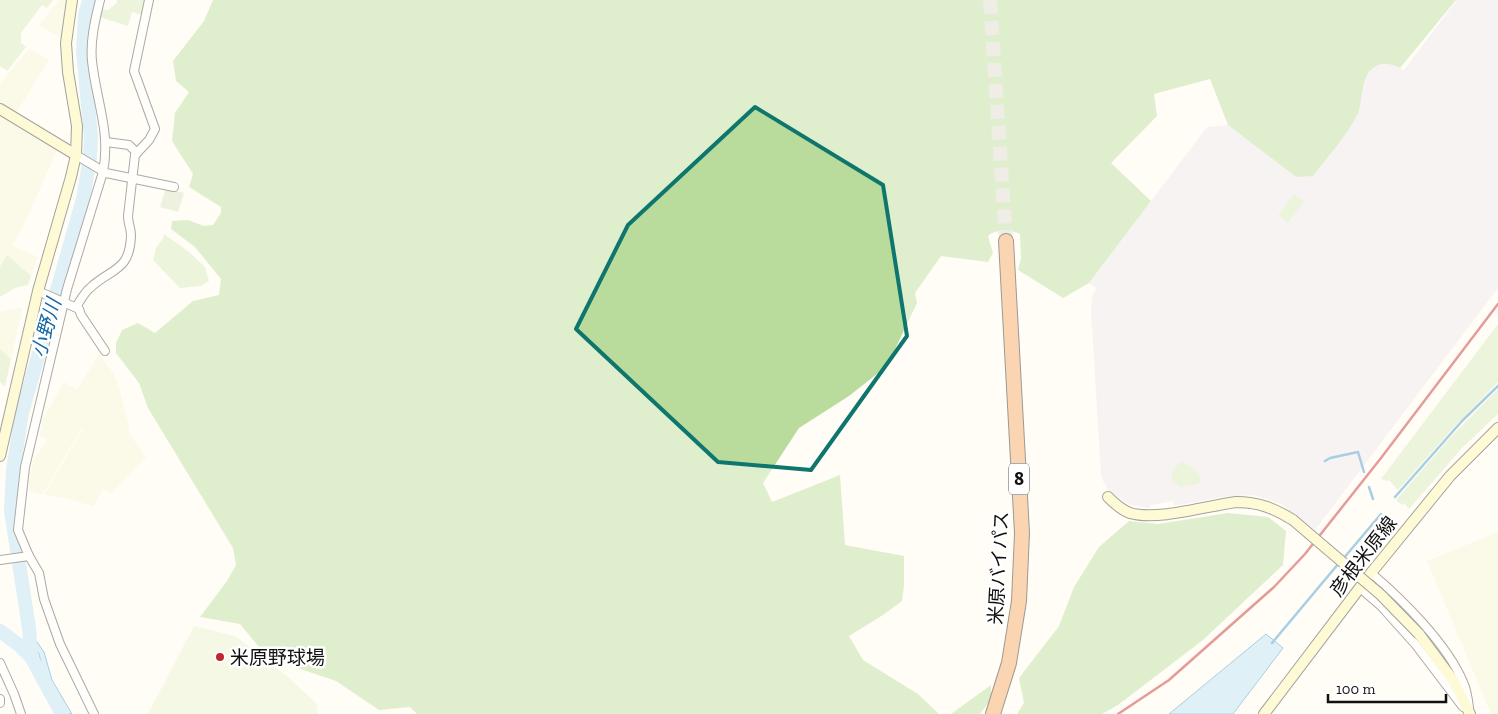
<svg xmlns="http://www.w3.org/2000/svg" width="1498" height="714" font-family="'Zilla Slab','Noto Sans JP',serif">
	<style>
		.industrial { fill: #eee6ef }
		.farmland { fill: #f6f3d4 }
		.green { fill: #d5ebbd }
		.forest { fill: #b9dc9c }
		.cemetery { fill: #d9e3c4 }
		.pitch { fill: #e6f2cf }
		.water { fill: #b9e0f7; stroke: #3f96cf }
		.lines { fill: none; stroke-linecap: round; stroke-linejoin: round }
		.stream { stroke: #3f96cf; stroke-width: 2.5 }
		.river { stroke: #b9e0f7; stroke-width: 14 }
		.highway-tunnel { stroke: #dbdad3; stroke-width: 14; stroke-dasharray: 14 7; stroke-linecap: butt }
		.street-casing { stroke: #444; stroke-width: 10 }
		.secondary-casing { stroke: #333; stroke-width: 12 }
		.highway-casing { stroke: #222; stroke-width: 16 }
		.street { stroke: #fff; stroke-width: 8 }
		.secondary { stroke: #fff6b0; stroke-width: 10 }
		.highway { stroke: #f5a25d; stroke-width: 14 }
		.rail { stroke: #c4262e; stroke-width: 2.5 }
		.secondary-bridge-casing { stroke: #333; stroke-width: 12; stroke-linecap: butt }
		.secondary-bridge { stroke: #fff6b0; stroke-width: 10 }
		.marked { fill: none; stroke: #0f766e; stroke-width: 4; stroke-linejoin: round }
		.poi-dot { fill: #c4262e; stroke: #fff; stroke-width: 2 }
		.labels { text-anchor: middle; stroke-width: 5; stroke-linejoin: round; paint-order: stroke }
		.shield { fill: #fff; stroke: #585858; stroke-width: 1 }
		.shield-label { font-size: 18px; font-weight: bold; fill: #111 }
		.street-label { font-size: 19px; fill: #111; stroke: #fff }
		.poi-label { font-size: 19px; fill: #111; stroke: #fff; text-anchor: start }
		.water-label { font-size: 20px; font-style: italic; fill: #1768a6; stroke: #fff }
	</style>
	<rect width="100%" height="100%" fill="#fffdf5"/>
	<polygon class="industrial" points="1457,0 1498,0 1498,288 1315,530 1281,504 1267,499 1252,495 1222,497 1174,506 1173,501 1150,505 1150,508 1130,505 1113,493 1111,495 1103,481 1101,473 1091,312 1092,297 1096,288 1089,283 1207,127 1228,125 1296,177 1358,112 1367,73 1374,67 1389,63 1404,70"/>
	<g class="farmland">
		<polygon points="59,0 66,0 61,38 39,25"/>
		<polygon points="29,49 49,60 15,115 0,105 0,84"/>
		<polygon points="0,113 57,150 22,229 12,246 38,257 31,276 7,256 0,267"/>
		<polygon points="23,307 18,327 11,359 0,349 0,312"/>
		<polygon points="99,354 114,374 114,376 117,381 128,422 129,433 146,457 112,493 103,489 93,506 65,498 44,495 83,429 82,428 42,495 29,491 29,479 33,461 47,440 40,435 43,419 64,382 77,390"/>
		<polygon points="1498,532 1498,714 1491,714 1427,561"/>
	</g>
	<g class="green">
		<polygon points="0,0 53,0 47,8 42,5 21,33 21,43 26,47 7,71 0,66"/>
		<polygon points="117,0 145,0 143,15 132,12 128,26 99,17 101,9 108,10 117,3"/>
		<polygon points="1294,194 1304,202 1288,223 1278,215"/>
		<polygon points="164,234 188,251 205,267 209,281 200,286 180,288 153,260 156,248 162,240"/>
		<polygon points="7,255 31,276 28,285 15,288 0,297 0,267"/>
		<polygon points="1498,324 1498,382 1454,427 1398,490 1389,480 1387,481 1381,479"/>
		<polygon points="0,349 11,359 5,387 0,382"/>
		<polygon points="1498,389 1498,414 1463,447 1409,509 1404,503 1402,505 1396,500 1448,440"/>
		<path d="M1182 462C1190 464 1201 472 1201 481L1198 484 1180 487 1172 480 1171 475 1178 464Z"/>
	</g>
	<g class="forest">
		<path d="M213 0H1456L1400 68C1390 62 1377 62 1369 72 1362 81 1362 102 1358 113 1347 136 1328 156 1313 176L1296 177 1228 125 1210 79 1154 94 1157 116 1111 163 1151 201 1089 283 1063 298 1018 270 1021 258 1020 234C1012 229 995 229 988 236L993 253 988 262 941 256 915 293 917 303 887 366 849 396 799 428 763 483 772 502 840 475 845 545 904 556V586L902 601 883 615 849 636 863 660 918 694 939 714H417L410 707 379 710 336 681 268 658 240 624 200 617 227 581 236 565 233 548 148 408 139 383 116 353V343L122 330 138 323 155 333 193 301 219 295 221 279 195 247 171 229 172 221 188 220 204 226 213 225 221 213V207L189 187 193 174 172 141 175 113 189 92 176 81 173 61 204 21Z"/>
		<polygon points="1228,513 1268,517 1286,531 1283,565 1203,640 1118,705 1102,714 1017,714 1024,703 1019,678 1059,626 1074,587 1099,547 1129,521 1158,524"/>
		<polygon points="991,685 991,699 980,714 951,714"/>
	</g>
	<polygon class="cemetery" points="166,188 184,193 178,212 160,207"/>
	<polygon class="pitch" points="194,626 235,636 289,678 317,704 318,714 148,714"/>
	<g class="water">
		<polygon points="28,629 44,652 52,680 72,714 63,714 46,682 39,654 25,635"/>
		<polygon points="1266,634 1283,648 1233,714 1169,714"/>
	</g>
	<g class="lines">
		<g class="stream">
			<polyline points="1325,461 1330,458 1358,452 1364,472"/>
			<polyline points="1369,487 1373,499"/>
			<polyline points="1395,497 1462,421 1498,386"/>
			<polyline points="1343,559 1381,514"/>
			<polyline points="1272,643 1339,563"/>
		</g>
		<g class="river">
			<polyline points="0,631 19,645 31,657 62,714"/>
			<polyline points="31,657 29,628 11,511 13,470 22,413 83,199 90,157 91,137 83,51 85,15 89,0"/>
		</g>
		<polyline class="highway-tunnel" points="990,0 1006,241"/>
		<g class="street-casing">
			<g id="street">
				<polyline points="106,142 129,145 137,153"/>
				<polyline points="76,155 106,173 174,187"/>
				<polyline points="38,291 79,309 81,315 105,351"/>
				<path d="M76 307C80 301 84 293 90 288 111 268 130 272 131 235 131 229 128 223 128 216L135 155 149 140 155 129 134 71 149 0"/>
				<polyline points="0,560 29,556"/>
				<path d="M1371 573C1403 600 1447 644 1463 682 1467 690 1468 699 1469 708"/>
				<polyline points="1360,588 1381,606 1416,645 1463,707"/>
				<polyline points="0,663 14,694 21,714"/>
				<polyline points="0,699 0,703"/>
				<path d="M94 714 60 644 44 599 39 573 29 556 18 530 25 467 67 289 103 172C111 132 96 100 92 61 90 41 95 20 100 0"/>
			</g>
		</g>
		<g class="secondary-casing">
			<g id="secondary">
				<polyline points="0,109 76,155"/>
				<polyline points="0,456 38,291 71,177 76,155 77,126 68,72 66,43 72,0"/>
				<path d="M1108 497C1114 503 1121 510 1130 513 1157 521 1207 506 1236 502 1258 502 1274 508 1293 520"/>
				<polyline points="1419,634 1453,680 1470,714"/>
				<polyline points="1264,714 1371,573 1450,476 1498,428"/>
			</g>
		</g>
		<g class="highway-casing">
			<polyline id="highway" points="993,714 1009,663 1019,601 1022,533 1006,241"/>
		</g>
		<use href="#street" class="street"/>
		<use href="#secondary" class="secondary"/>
		<use href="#highway" class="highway"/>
		<polyline class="rail" points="1118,714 1169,680 1274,587 1305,554 1381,458 1498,304"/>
		<g class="secondary-bridge-casing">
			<polyline id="secondary-bridge" points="1293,520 1381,595 1419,634"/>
		</g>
		<use href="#secondary-bridge" class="secondary-bridge"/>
	</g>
	<path d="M0 0H1498V714H0ZM755 107 883 185 907 336 811 470 718 462 576 329 628 225Z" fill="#fffdf5" fill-opacity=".55" fill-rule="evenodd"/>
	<path class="marked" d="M755 107 883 185 907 336 811 470 718 462 576 329 628 225Z"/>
	<circle class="poi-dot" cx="220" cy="657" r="5"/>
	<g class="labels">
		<rect class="shield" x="1009" y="463.5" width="20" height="31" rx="4"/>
		<g class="shield-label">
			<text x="1019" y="485">8</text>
		</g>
		<g class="street-label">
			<text transform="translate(1363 556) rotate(-52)" y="7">彦根米原線</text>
			<text transform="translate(998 568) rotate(-87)" y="7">米原バイパス</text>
		</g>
		<g class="poi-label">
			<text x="230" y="664">米原野球場</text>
		</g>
		<g class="water-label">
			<text transform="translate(46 328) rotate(-74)" y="7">小野川</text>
		</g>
	</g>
	<path d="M1328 694v8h118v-8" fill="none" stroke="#111111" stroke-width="2.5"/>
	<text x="1336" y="694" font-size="15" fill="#111111" stroke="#ffffff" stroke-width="4" paint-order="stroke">100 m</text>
</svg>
